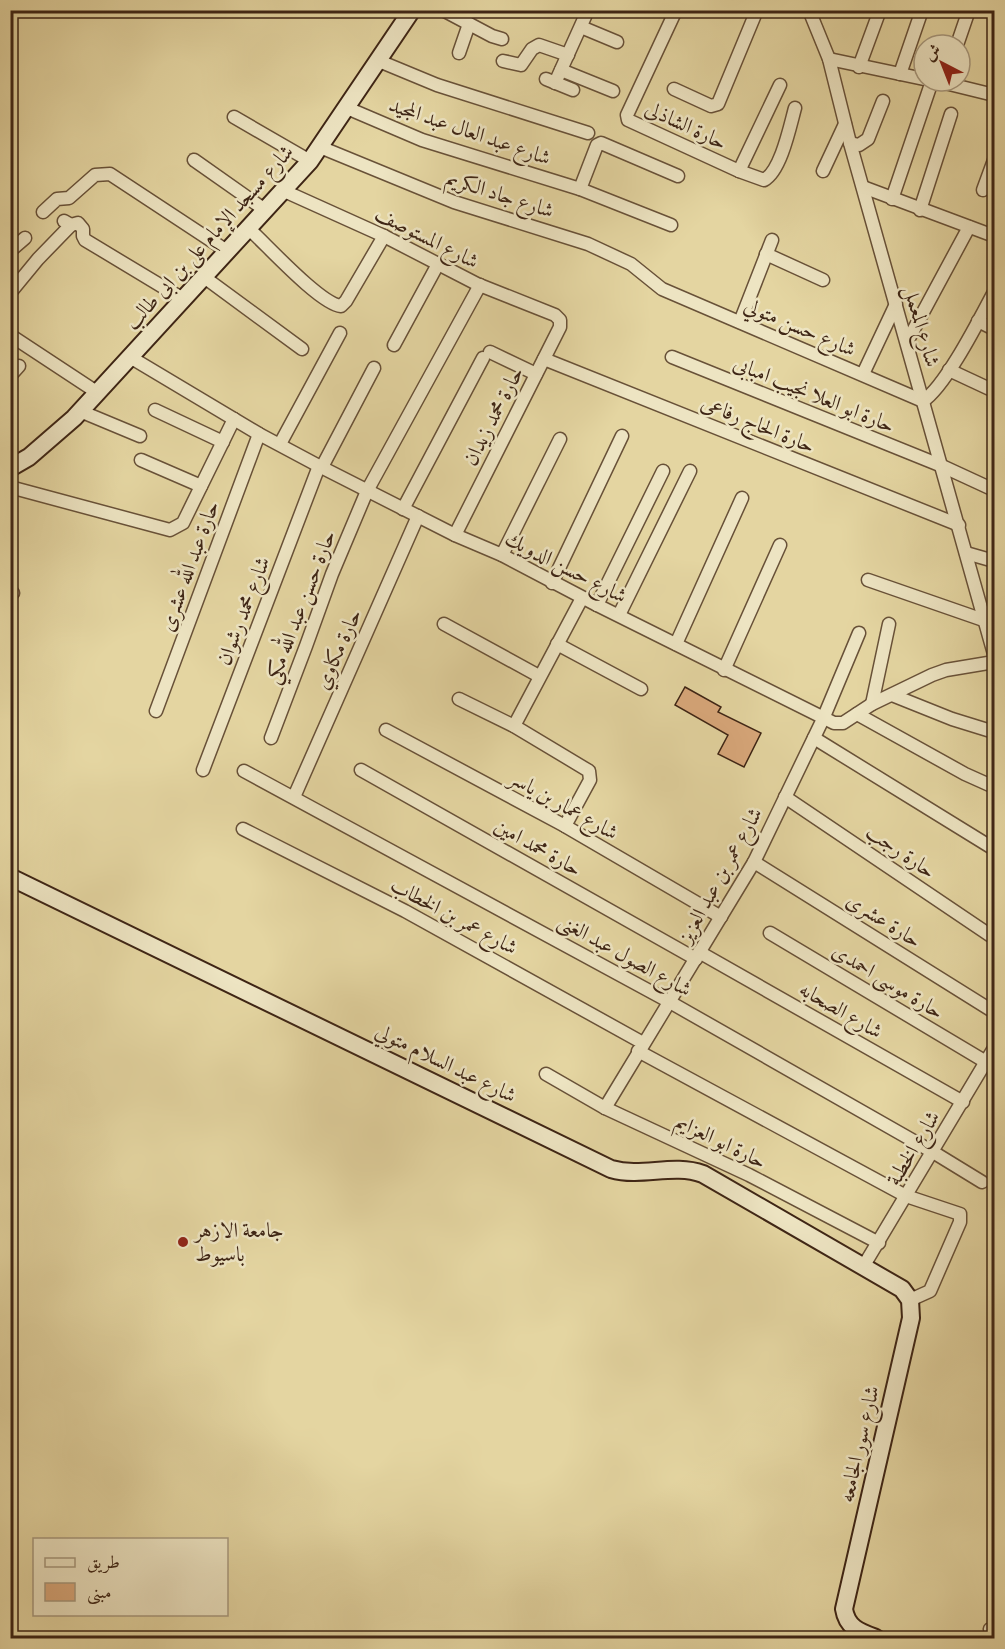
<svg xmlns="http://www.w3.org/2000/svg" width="1005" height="1649" font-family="Vollkorn,Amiri,serif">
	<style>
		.building { fill: #d9a87b; stroke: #3e2515; stroke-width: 1.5 }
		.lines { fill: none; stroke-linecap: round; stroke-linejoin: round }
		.street-casing { stroke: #685138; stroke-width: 15 }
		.secondary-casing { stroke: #3e2515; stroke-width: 20 }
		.street { stroke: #ede4c2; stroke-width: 12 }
		.secondary { stroke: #ede4c2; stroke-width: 16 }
		.poi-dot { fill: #8f2418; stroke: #ede4c2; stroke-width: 2 }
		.labels { text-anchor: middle; stroke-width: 5; stroke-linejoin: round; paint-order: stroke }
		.street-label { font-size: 21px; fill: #3e2515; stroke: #ede4c2 }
		.poi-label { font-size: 21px; fill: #3e2515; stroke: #ede4c2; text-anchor: start }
	</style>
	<rect width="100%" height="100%" fill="#e4d5a1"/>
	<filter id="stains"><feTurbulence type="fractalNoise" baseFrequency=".00333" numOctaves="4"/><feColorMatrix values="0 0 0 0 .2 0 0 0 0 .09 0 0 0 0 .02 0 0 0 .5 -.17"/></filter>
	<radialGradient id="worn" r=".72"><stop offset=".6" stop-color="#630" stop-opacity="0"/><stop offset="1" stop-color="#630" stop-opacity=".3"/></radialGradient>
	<polygon class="building" points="685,687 721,707 718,712 761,733 744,767 718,754 728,735 675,705"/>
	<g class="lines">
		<g class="street-casing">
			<g id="street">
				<polyline points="443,10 492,36 502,39"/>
				<path d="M676 10 627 115 628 120 739 171 764 180C781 171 790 126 795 108"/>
				<polyline points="809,10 829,59 850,143 994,654"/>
				<polyline points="581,27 617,42"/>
				<polyline points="957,45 969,10"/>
				<polyline points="459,53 469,24"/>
				<polyline points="829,59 924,79"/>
				<polyline points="379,61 437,85 588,133"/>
				<polyline points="503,61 521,65 532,49 539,45 568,55"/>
				<polyline points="859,67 880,10"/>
				<polyline points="561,70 613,91"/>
				<polyline points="900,74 922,10"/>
				<polyline points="546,79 573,90"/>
				<polyline points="937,81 994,95"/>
				<polyline points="555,83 588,10"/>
				<polyline points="674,89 711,106 718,104 757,10"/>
				<polyline points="347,108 422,140 580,189 671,225"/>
				<polyline points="234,117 310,161"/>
				<polyline points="850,143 859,145 868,139 883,101"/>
				<path d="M320 147 454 202 588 244 631 264 662 289 923 401C946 386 980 318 994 292"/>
				<polyline points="194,160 265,210"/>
				<polyline points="739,171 780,85"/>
				<polyline points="823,171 845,124"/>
				<polyline points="863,187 994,236"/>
				<polyline points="580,189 597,145 601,143 678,176"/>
				<polyline points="282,190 384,236 477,284 555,315 560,320 560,327 455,535"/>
				<polyline points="983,190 994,160"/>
				<polyline points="892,199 932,81"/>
				<polyline points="920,210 951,114"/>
				<polyline points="43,212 57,199 69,198 95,175 110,174 227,251"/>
				<polyline points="64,221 71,225 78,223 83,229 83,236 85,240 183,299"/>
				<path d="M248 228C266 244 320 304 341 306L346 301 384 236"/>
				<polyline points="10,251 25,238"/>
				<polyline points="766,254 823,280"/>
				<polyline points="204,277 302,349"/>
				<polyline points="10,293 38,259 71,225"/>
				<polyline points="978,321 994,329"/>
				<polyline points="740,322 772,240"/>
				<polyline points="13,337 98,393"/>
				<polyline points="907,342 969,227"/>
				<polyline points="394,345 438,264"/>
				<polyline points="490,352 536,374"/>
				<polyline points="130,357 259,434 319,466 455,535 502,555 597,605 834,723 843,723 872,704 932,675 946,670 994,662"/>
				<polyline points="672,357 942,466 994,490"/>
				<polyline points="544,359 959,525"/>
				<polyline points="949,370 994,391"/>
				<polyline points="863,374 896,304"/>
				<polyline points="10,376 19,366"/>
				<polyline points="155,410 223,442"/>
				<polyline points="80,411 140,436"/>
				<polyline points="280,444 340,333"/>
				<polyline points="141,460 201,486"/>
				<polyline points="322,467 374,368"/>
				<polyline points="10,487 170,530 183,523 234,419"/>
				<polyline points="403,509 483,358"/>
				<polyline points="966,553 994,561"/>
				<polyline points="502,555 560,439"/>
				<polyline points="868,580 992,623"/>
				<polyline points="552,583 622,436"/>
				<polyline points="10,593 13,593"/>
				<polyline points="597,605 663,471"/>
				<polyline points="619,615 690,471"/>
				<polyline points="444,624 539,676"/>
				<polyline points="557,644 641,689"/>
				<polyline points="676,644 742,498"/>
				<polyline points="724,670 780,545"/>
				<polyline points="892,695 952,719 994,732"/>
				<polyline points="459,699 514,726 589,771 590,780 565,826"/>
				<polyline points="872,704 889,624"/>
				<polyline points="156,711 259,434"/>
				<polyline points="857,714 965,774 994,787"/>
				<polyline points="514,726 582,598"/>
				<polyline points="386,730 565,826 721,917"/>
				<polyline points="271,738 306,646 332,574 367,491 480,285"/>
				<polyline points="814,738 994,849"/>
				<polyline points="203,770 319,466"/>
				<polyline points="361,770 696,959"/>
				<polyline points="244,771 668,1001 933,1152 982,1182"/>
				<polyline points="294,797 418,516"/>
				<polyline points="785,797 994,938"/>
				<polyline points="243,829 405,911 643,1043"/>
				<polyline points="754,862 994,1012"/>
				<polyline points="770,933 986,1062"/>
				<polyline points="699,952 963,1102"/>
				<polyline points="638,1051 906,1196 960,1214 960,1222 930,1291 910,1300"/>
				<polyline points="546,1074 605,1108 749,1175 879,1243"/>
				<polyline points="605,1108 754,862 823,719 859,633"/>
				<polyline points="863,1267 994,1048"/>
				<polyline points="990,1629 994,1631"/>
			</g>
		</g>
		<g class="secondary-casing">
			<g id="secondary">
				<polyline points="10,468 29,457 74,418 310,161 412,10"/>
				<path d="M10 877 611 1169C643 1178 672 1163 703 1174L902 1289 910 1300 911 1318 844 1609C847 1628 860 1632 876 1638"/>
			</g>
		</g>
		<use href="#street" class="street"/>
		<use href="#secondary" class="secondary"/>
	</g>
	<circle class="poi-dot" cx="183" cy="1242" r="6"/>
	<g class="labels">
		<g class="street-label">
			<text transform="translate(686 125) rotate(25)" y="7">حارة الشاذلى</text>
			<text transform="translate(470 131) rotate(19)" y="7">شارع عبد العال عبد المجيد</text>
			<text transform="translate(500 194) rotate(18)" y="7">شارع جاد الكريم</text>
			<text transform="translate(209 237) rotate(-48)" y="7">شارع مسجد الإمام على بن ابى طالب</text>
			<text transform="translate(427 237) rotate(27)" y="7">شارع المستوصف</text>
			<text transform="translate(922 326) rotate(74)" y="7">شارع المعمل</text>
			<text transform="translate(800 327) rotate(23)" y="7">شارع حسن متولي</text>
			<text transform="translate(814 394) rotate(22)" y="7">حارة ابو العلا نجيب امبابى</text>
			<text transform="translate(493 416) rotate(-63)" y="7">حارة محمد زيدان</text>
			<text transform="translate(758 424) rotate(22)" y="7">حارة الحاج رفاعى</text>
			<text transform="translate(189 566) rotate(-70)" y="7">حارة عبد الله عشرى</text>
			<text transform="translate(566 567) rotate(27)" y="7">شارع حسن الدويك</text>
			<text transform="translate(300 607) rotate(-69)" y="7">حارة حسن عبد الله مكي</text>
			<text transform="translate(243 611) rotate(-69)" y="7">شارع محمد رشوان</text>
			<text transform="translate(338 649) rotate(-66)" y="7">حارة مكاوي</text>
			<text transform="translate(564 805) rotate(29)" y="7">شارع عمار بن ياسر</text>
			<text transform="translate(538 847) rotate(29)" y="7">حارة محمد امين</text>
			<text transform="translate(901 851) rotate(34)" y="7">حارة رجب</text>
			<text transform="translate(720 875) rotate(-61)" y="7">شارع عمر بن عبد العزيز</text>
			<text transform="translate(454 916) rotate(28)" y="7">شارع عمر بن الخطاب</text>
			<text transform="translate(884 920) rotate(32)" y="7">حارة عشرى</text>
			<text transform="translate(625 955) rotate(29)" y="7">شارع الصول عبد الغنى</text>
			<text transform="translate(888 981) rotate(31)" y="7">حارة موسى احمدى</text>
			<text transform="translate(841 1010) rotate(30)" y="7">شارع الصحابه</text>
			<text transform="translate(446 1063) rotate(26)" y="7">شارع عبد السلام متولي</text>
			<text transform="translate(721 1141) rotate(26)" y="7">حارة ابو العزايم</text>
			<text transform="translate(913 1148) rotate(-59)" y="7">شارع الخطبة</text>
			<text transform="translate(859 1444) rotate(-77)" y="7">شارع سور الجامعه</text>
		</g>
		<g class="poi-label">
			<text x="195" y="1237">جامعة الازهر<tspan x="195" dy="24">باسيوط</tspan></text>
		</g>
	</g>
	<rect width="1005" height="1649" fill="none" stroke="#e4d5a1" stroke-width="36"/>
	<rect x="12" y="12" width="981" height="1625" fill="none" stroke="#3e2515" stroke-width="3"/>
	<rect x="18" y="18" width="969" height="1613" fill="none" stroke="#3e2515" stroke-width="1.5"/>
	<rect x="33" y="1538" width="195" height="78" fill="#ede4c2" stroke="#a7987d" stroke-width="1.5"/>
	<rect x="45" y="1558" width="30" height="9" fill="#ede4c2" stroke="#a7987d" stroke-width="1.5"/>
	<text x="87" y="1568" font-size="18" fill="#3e2515">طريق</text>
	<rect x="45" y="1583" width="30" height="18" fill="#d9a87b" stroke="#a7987d" stroke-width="1.5"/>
	<text x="87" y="1598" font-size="18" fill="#3e2515">مبنى</text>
	<g transform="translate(942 63) rotate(318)"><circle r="28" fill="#ede4c2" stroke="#a7987d" stroke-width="1.5"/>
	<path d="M0-4.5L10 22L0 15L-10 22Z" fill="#8f2418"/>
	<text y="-9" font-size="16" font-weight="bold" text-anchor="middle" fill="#3e2515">ش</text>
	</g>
	<rect width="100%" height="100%" filter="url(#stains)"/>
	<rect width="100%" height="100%" fill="url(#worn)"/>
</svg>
